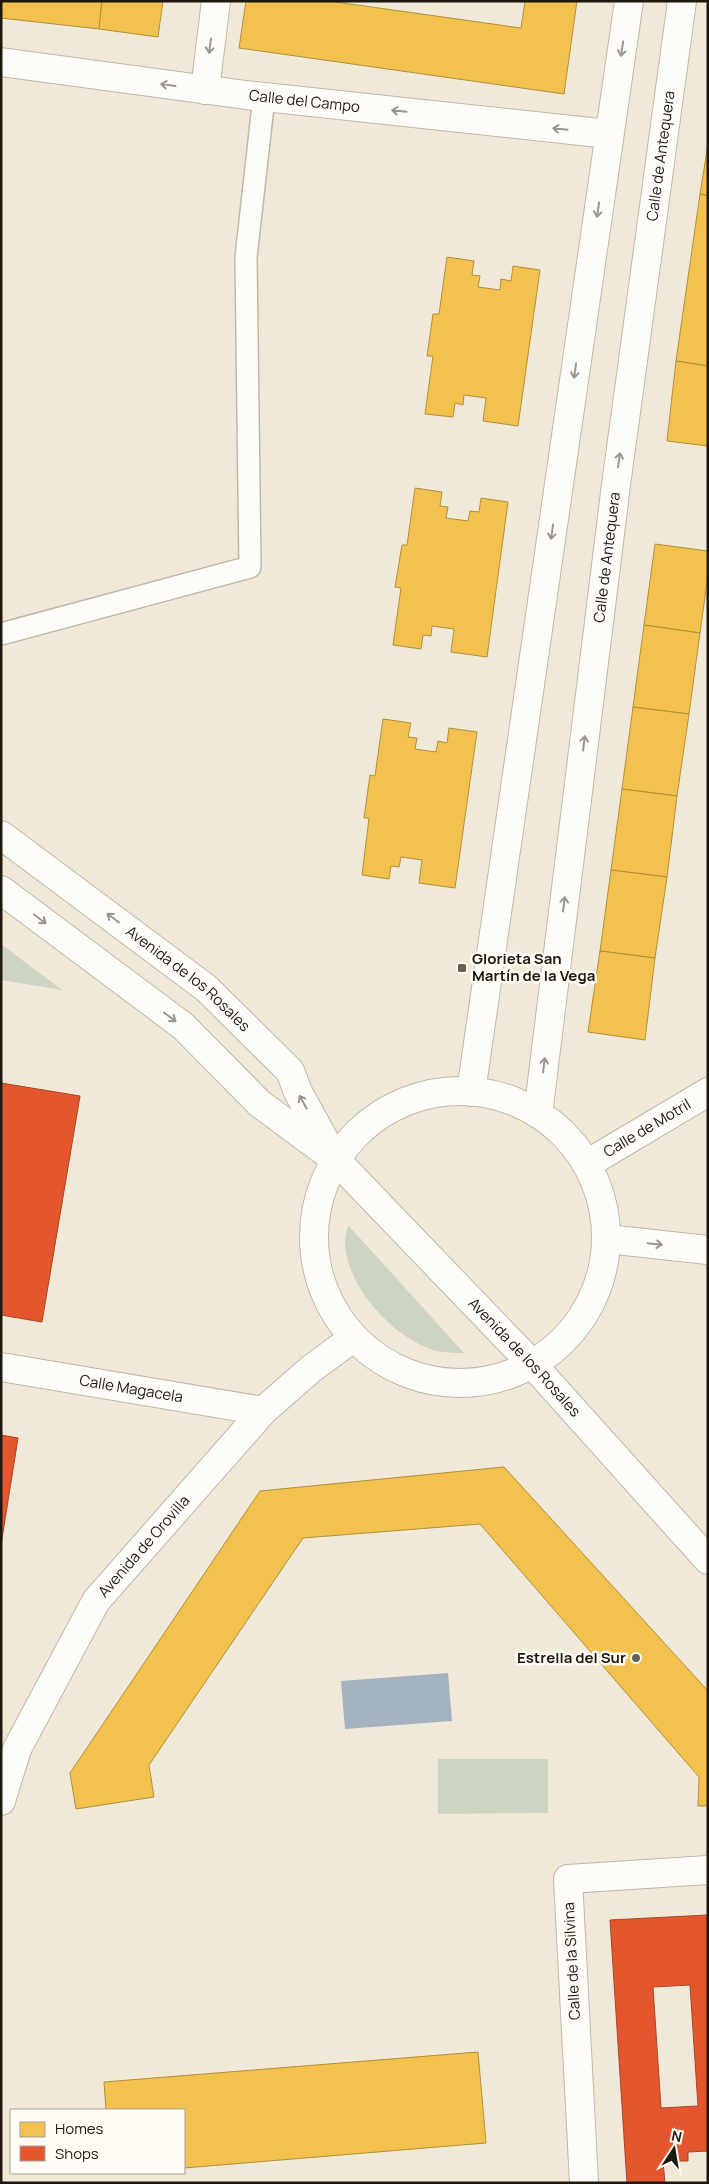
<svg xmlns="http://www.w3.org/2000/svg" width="709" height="2184" font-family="Manrope,sans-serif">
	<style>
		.green { fill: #ced4c3 }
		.water { fill: #a4b1c0 }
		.homes { fill: #f2c14e; stroke: #b28f3b }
		.shops { fill: #e4572e; stroke: #a94424; fill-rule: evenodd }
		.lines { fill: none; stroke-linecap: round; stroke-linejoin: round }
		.service-casing { stroke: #bdb8aa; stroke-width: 24 }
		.minor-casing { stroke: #bdb8aa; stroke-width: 30 }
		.tertiary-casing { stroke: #bdb8aa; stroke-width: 30 }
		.secondary-casing { stroke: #bdb8aa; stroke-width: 30 }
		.service { stroke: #fdfcf9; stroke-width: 21 }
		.minor { stroke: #fdfcf9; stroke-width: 28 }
		.tertiary { stroke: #fdfcf9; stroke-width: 28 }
		.secondary { stroke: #fdfcf9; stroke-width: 28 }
		.oneway { stroke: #99968f }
		.poi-dot { fill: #686255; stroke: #fefcf5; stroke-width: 2 }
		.labels { text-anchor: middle; stroke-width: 5; stroke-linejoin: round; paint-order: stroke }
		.street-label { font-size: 15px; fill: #1e190e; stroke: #fefcf5 }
		.poi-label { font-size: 15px; font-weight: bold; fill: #1e190e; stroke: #fefcf5; text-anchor: start }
	</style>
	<rect width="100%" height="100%" fill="#f0e9d8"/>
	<g class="green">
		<polygon points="1,944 62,990 1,980"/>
		<path d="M348 1225 464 1353C454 1353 442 1353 433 1350 393 1337 347 1287 345 1244 344 1238 347 1231 348 1225Z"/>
		<polygon points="438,1759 548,1759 548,1813 438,1814"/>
	</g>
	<polygon class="water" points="448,1673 452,1721 345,1729 341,1681"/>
	<g class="homes">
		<polygon points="1,1 102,1 99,29 1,18"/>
		<polygon points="102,1 163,1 158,37 99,29"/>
		<polygon points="246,1 329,1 521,28 525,1 577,1 564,94 239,48"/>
		<polygon points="708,144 708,196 700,194"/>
		<polygon points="700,194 708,196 708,366 676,361"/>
		<polygon points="447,257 474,261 472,275 480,276 478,287 500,290 501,279 511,281 513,266 540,270 518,426 483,421 486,398 464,395 463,405 455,403 453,417 425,414 433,356 427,356 433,314 439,314"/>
		<polygon points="676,361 708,366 708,446 667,441"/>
		<polygon points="415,488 442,492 440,506 448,507 446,518 468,521 470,511 479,512 481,498 508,502 487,657 451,652 454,629 432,626 431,636 423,635 421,649 393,645 401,588 395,587 402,545 407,545"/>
		<polygon points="655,544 708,551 708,575 700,633 644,625"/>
		<polygon points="644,625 700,633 689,714 633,707"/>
		<polygon points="633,707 689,714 677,796 622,789"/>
		<polygon points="383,719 411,723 408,737 417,738 415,749 436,752 438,741 447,743 449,728 477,732 455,888 419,883 422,860 401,857 399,867 391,866 389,879 362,875 369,818 364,818 370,775 375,776"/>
		<polygon points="622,789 677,796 667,877 611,870"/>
		<polygon points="611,870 667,877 655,958 600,951"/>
		<polygon points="600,951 655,958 645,1040 588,1032"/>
		<polygon points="504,1467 708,1691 708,1806 698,1806 699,1777 480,1524 303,1538 149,1765 154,1797 76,1809 70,1773 260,1491"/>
		<polygon points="478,2052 486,2143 184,2168 184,2110 106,2110 104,2082"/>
	</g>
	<g class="shops">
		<polygon points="1,1083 80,1096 42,1322 1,1315"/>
		<polygon points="1,1435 18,1438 1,1545"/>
		<path d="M708 1915V2151L688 2152V2161H663L665 2183H627L610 1920ZM690 1985 698 2106 661 2108 653 1987Z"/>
	</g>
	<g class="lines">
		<g class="service-casing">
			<polyline id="service" points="1,634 250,567 246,257 264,97"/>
		</g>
		<g class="minor-casing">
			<g id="minor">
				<path id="s1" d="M1 62 246 95 609 134"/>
				<polyline points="205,90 216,1"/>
				<path id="s2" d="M587 1164 708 1092"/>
				<polyline points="607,1239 708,1250"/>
				<path id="s3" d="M1 1367 263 1411"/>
				<path id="s4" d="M1 1801 17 1749 96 1601 263 1411 311 1369 353 1338"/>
				<polyline points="584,2183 568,1879 708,1870"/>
			</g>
		</g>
		<g class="tertiary-casing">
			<g id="tertiary">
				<polyline points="471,1092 629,1"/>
				<path id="s5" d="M538 1114 616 485 682 1"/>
			</g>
		</g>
		<g class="secondary-casing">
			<g id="secondary">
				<path id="s6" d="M1 835 206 988 290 1071 298 1092 331 1152"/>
				<path id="s7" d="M1 890 183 1026 259 1103 336 1160 533 1365 708 1560"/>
				<circle cx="460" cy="1237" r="146"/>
			</g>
		</g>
		<use href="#service" class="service"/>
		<use href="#minor" class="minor"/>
		<use href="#tertiary" class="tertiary"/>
		<use href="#secondary" class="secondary"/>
	</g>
	<defs><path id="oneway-shaft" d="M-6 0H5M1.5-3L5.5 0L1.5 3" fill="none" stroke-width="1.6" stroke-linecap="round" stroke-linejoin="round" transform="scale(1.25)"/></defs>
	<g class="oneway">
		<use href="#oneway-shaft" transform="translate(210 46) rotate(97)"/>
		<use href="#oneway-shaft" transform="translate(622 49) rotate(99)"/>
		<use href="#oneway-shaft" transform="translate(168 85) rotate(-172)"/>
		<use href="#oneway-shaft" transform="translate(399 111) rotate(-174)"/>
		<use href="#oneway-shaft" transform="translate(560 129) rotate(-174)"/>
		<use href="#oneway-shaft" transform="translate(598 210) rotate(98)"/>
		<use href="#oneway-shaft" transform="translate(575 371) rotate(98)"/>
		<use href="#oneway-shaft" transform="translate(619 460) rotate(-82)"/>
		<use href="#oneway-shaft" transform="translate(552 532) rotate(98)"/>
		<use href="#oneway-shaft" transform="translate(584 743) rotate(-83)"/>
		<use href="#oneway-shaft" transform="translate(564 904) rotate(-83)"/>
		<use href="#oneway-shaft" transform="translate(113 918) rotate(-143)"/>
		<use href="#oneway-shaft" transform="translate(40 919) rotate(37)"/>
		<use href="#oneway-shaft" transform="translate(170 1017) rotate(37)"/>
		<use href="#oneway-shaft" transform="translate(544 1065) rotate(-83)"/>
		<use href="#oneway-shaft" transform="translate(303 1102) rotate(-119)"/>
		<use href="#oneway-shaft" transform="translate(655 1244) rotate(6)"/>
	</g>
	<g class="poi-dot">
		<rect x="457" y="963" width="10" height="10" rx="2.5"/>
		<circle cx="636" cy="1658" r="5"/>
	</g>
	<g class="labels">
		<g class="street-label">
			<text dy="5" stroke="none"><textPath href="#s1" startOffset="306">Calle del Campo</textPath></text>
			<text dy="5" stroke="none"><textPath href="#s5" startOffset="966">Calle de Antequera</textPath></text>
			<text dy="5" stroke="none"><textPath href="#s5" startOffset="561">Calle de Antequera</textPath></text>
			<text dy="5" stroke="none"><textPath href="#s6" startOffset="236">Avenida de los Rosales</textPath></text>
			<text dy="5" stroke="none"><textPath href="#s2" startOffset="70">Calle de Motril</textPath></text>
			<text dy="5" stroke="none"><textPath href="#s7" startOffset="704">Avenida de los Rosales</textPath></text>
			<text dy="5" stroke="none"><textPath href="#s3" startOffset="132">Calle Magacela</textPath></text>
			<text dy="5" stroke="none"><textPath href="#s4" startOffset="295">Avenida de Orovilla</textPath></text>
			<text transform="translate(572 1961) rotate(-93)" y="5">Calle de la Silvina</text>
		</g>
		<g class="poi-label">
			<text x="472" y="964">Glorieta San<tspan x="472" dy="17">Martín de la Vega</tspan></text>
			<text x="626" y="1663" text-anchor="end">Estrella del Sur</text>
		</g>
	</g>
	<rect width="709" height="2184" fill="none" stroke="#1e190e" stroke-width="5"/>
	<rect x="10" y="2109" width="175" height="65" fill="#fefcf5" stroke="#a4a199"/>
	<rect x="20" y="2122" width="25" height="15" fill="#f2c14e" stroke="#a4a199"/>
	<text x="55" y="2134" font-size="15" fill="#1e190e">Homes</text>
	<rect x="20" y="2146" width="25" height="15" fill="#e4572e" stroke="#a4a199"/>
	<text x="55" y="2159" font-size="15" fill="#1e190e">Shops</text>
	<g transform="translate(674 2149) rotate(12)" stroke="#fefcf5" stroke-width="4" paint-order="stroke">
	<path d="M0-4L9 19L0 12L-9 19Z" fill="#1e190e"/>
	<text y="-8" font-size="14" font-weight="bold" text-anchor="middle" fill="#1e190e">N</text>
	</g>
</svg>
